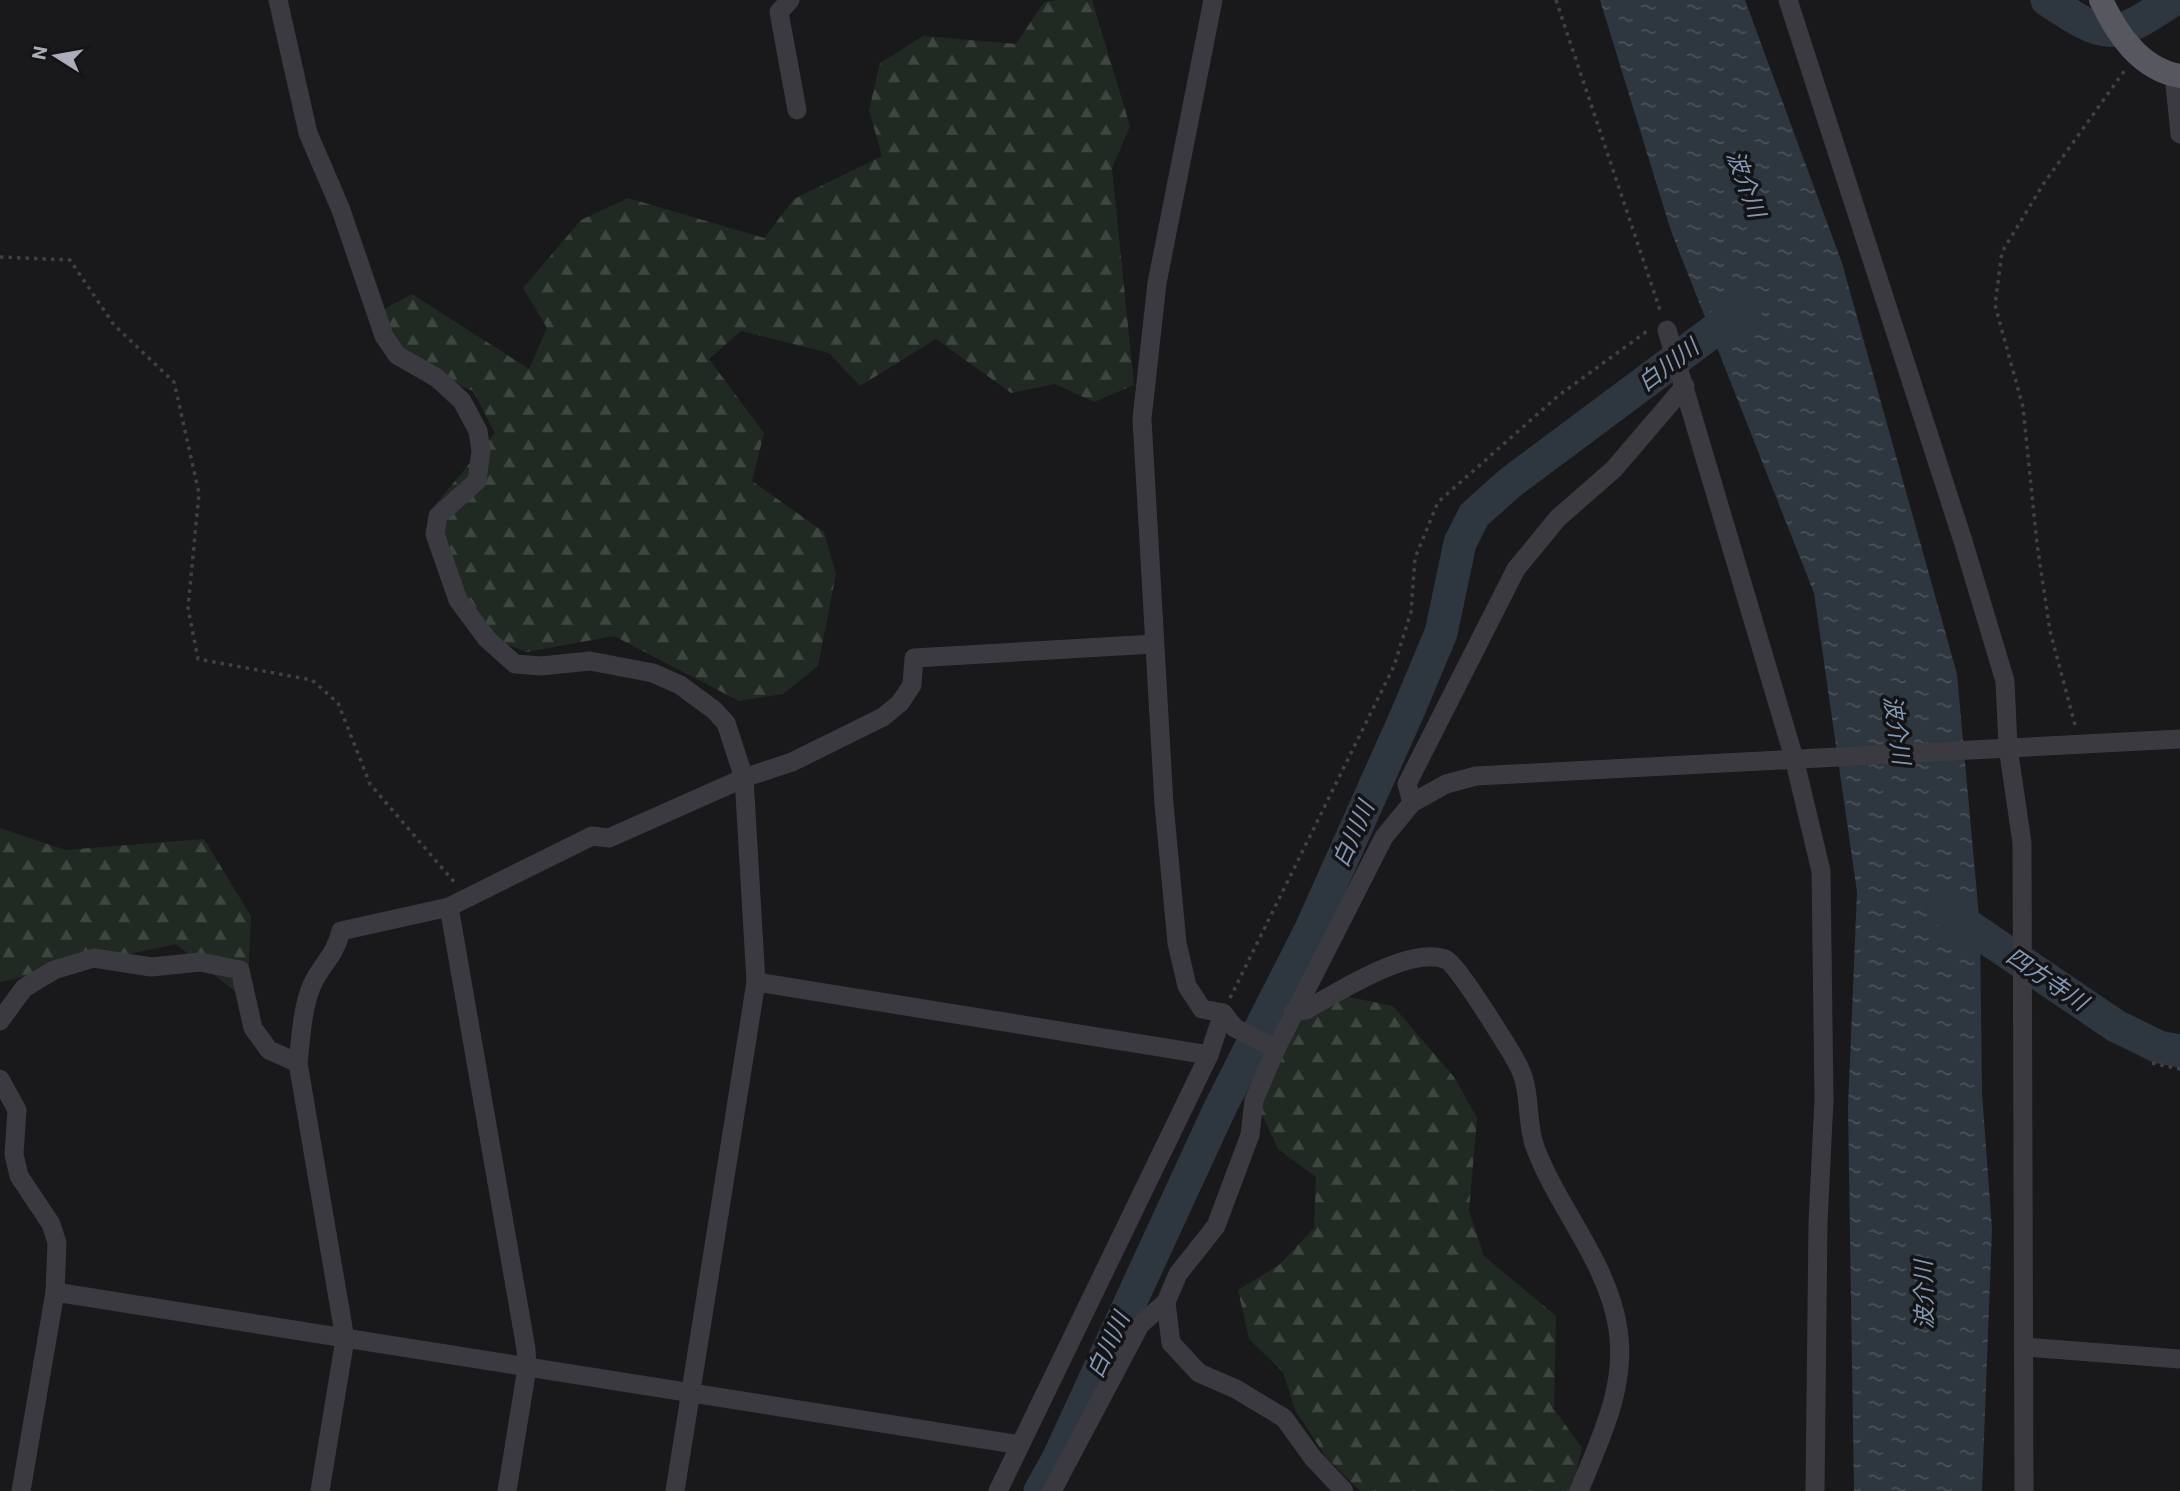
<svg xmlns="http://www.w3.org/2000/svg" width="2180" height="1491" font-family="Roboto,'Noto Sans JP',sans-serif">
	<style>
		.forest { fill: url(#forest-firs) }
		.water { fill: url(#water-ripples) }
		.lines { fill: none; stroke-linecap: round; stroke-linejoin: round }
		.river { stroke: #2e363f; stroke-width: 33 }
		.path { stroke: #404147; stroke-width: 3.5; stroke-dasharray: 3.5 5; stroke-linecap: butt }
		.minor { stroke: #3a3a40; stroke-width: 19 }
		.major { stroke: #56575f; stroke-width: 24 }
		.labels { text-anchor: middle; stroke-width: 7; stroke-linejoin: round; paint-order: stroke }
		.water-label { font-size: 23px; font-style: italic; fill: #8398b5; stroke: #141416 }
	</style>
	<defs>
		<pattern id="forest-firs" width="22" height="20" patternUnits="userSpaceOnUse" patternTransform="scale(1.75)"><rect width="22" height="20" fill="#202922"/><path d="M5 1l3.5 6h-7zM16 11l3.5 6h-7z" fill="#3e4640"/></pattern>
		<pattern id="water-ripples" width="26" height="14" patternUnits="userSpaceOnUse" patternTransform="scale(1.75)"><rect width="26" height="14" fill="#2e363f"/><path d="M2 4q2-2 4 0t4 0M15 11q2-2 4 0t4 0" fill="none" stroke="#4a5159"/></pattern>
	</defs>
	<rect width="100%" height="100%" fill="#19191b"/>
	<g class="forest">
		<polygon points="1058,0 1092,0 1130,126 1112,168 1134,385 1094,402 1055,384 1011,393 936,339 860,386 829,353 741,331 709,359 764,433 752,481 824,532 836,574 818,666 783,694 739,701 614,636 527,652 487,637 436,559 430,511 495,433 473,391 390,358 371,316 412,294 529,369 547,328 523,288 581,220 628,198 764,238 794,199 882,156 869,110 880,63 923,36 1016,44 1044,2"/>
		<polygon points="0,828 65,850 204,839 251,916 247,1001 176,944 0,982"/>
		<polygon points="1344,996 1393,1006 1454,1077 1477,1118 1469,1211 1484,1256 1556,1316 1554,1409 1582,1448 1572,1491 1360,1491 1326,1457 1295,1410 1283,1372 1249,1339 1238,1290 1279,1265 1314,1228 1316,1177 1278,1149 1258,1106 1280,1055 1303,1019"/>
	</g>
	<polygon class="water" points="1600,0 1745,0 1842,263 1957,674 1980,927 1982,1093 1992,1229 1982,1491 1854,1491 1848,1107 1857,892 1814,593 1671,231"/>
	<g class="lines">
		<g class="river">
			<path d="M2047 0C2108 40 2111 41 2173 0"/>
			<polyline points="1942,908 2116,1026 2159,1047 2180,1051"/>
			<polyline points="1040,1491 1058,1459 1220,1108 1311,929 1407,714 1441,633 1460,543 1474,515 1511,482 1747,306"/>
		</g>
		<g class="path">
			<polyline points="1556,0 1661,313"/>
			<polyline points="0,257 70,260 114,325 174,382 199,493 188,608 198,659 312,680 338,703 370,784 455,883"/>
			<polyline points="2075,725 2050,631 2037,544 2023,407 1995,305 2002,252 2044,183 2125,70"/>
			<polyline points="1230,998 1394,666 1411,612 1415,558 1438,502 1558,396 1650,329"/>
			<polyline points="2152,1063 2180,1069"/>
		</g>
		<g class="minor">
			<polyline points="278,0 308,133 341,210 384,336 397,355 437,378 462,401 478,431 481,451 477,481 438,516 435,534 458,600 487,639 515,664 541,666 590,661 653,673 680,685 714,710 726,723 744,778 756,982 675,1491"/>
			<polyline points="790,0 779,12 797,110"/>
			<polyline points="1213,0 1157,283 1142,419 1164,804 1177,943 1187,986 1202,1009 1223,1013 1235,1028 1276,1049"/>
			<polyline points="1788,0 1963,541 2005,681 2008,747 2022,843 2024,1491"/>
			<polyline points="2174,75 2180,134"/>
			<polyline points="1667,330 1794,758 1821,871 1824,1100 1818,1222 1815,1491"/>
			<polyline points="1412,803 1407,784 1516,569 1558,518 1614,469 1685,386"/>
			<polyline points="449,907 526,1349 527,1368 507,1491"/>
			<polyline points="756,982 1209,1055"/>
			<path d="M1293 1012 1306 1010C1338 992 1412 944 1447 960 1457 964 1513 1054 1520 1069 1531 1092 1526 1123 1535 1147 1558 1209 1608 1262 1618 1329 1627 1387 1600 1439 1579 1491"/>
			<path d="M0 1021 24 988 54 970 94 958 151 967 200 962 240 970 253 1028 269 1050 298 1063C301 1038 302 1008 312 985 322 963 334 958 341 931L449 907 592 836 609 838 744 778 792 762 883 717 900 703 912 685 914 658 1154 644"/>
			<polyline points="298,1063 345,1339 320,1491"/>
			<polyline points="0,1079 17,1110 14,1154 19,1176 51,1224 57,1243 55,1292 21,1491"/>
			<polyline points="55,1292 1020,1445"/>
			<polyline points="1166,1302 1171,1343 1199,1373 1236,1389 1284,1418 1313,1458 1344,1491"/>
			<polyline points="2026,1347 2180,1359"/>
			<polyline points="998,1491 1209,1055 1223,1013"/>
			<polyline points="1052,1491 1140,1325 1166,1302 1178,1274 1216,1226 1250,1135 1254,1100 1276,1049 1384,837 1412,803 1446,784 1476,776 2180,739"/>
		</g>
		<path class="major" d="M2101 0C2117 34 2140 69 2180 76"/>
	</g>
	<g class="labels">
		<g class="water-label">
			<text transform="translate(1746 184) rotate(70)" y="8">波介川</text>
			<text transform="translate(1668 365) rotate(-37)" y="8">白川川</text>
			<text transform="translate(1897 730) rotate(82)" y="8">波介川</text>
			<text transform="translate(1353 834) rotate(-66)" y="8">白川川</text>
			<text transform="translate(2047 979) rotate(34)" y="8">四方寺川</text>
			<text transform="translate(1924 1295) rotate(-91)" y="8">波介川</text>
			<text transform="translate(1108 1345) rotate(-65)" y="8">白川川</text>
		</g>
	</g>
	<g transform="translate(56 56) rotate(281)" stroke="#141416" stroke-width="5" paint-order="stroke">
	<path d="M0-5L12 26L0 18L-12 26Z" fill="#abaeba"/>
	<text y="-10" font-size="19" font-weight="bold" text-anchor="middle" fill="#abaeba">N</text>
	</g>
</svg>
